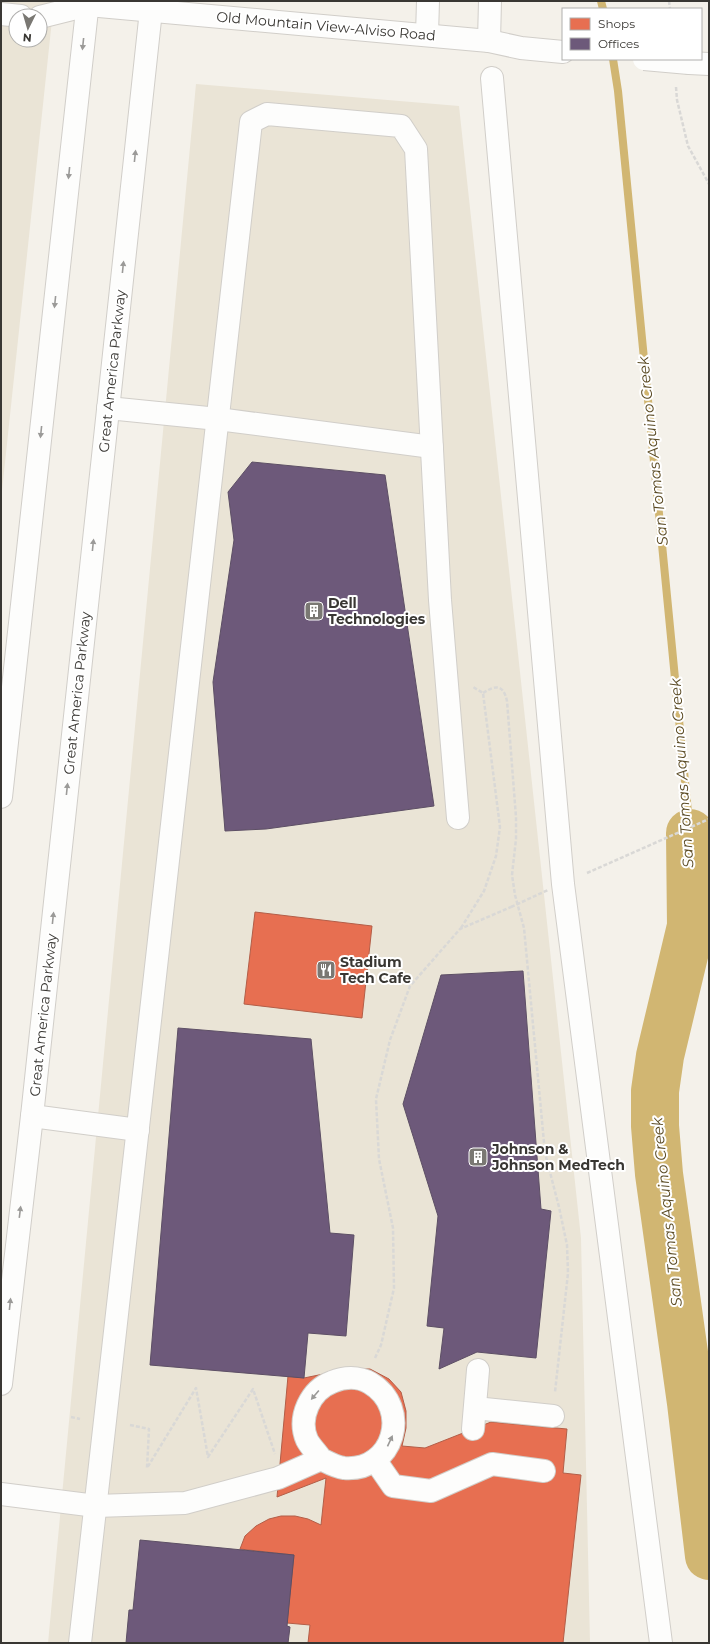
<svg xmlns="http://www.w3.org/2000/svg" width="710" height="1644" font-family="Montserrat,sans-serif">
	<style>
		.built { fill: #eae4d6; fill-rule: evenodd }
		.shops { fill: #e76f51; stroke: #b35e48 }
		.offices { fill: #6d597a; stroke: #5d4f65 }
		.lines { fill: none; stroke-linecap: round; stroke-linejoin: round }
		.stream { stroke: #d1b672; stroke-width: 8 }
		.river { stroke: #d1b672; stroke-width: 48 }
		.minor-casing { stroke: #d1cec9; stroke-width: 24 }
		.major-casing { stroke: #d1cec9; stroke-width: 24 }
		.path { stroke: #d9d8d6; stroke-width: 2.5; stroke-dasharray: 4 2; stroke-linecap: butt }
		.minor { stroke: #fdfdfc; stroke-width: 22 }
		.major { stroke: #fdfdfc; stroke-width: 22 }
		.minor-bridge-casing { stroke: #d1cec9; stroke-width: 24; stroke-linecap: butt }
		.path-bridge { stroke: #d9d8d6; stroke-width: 2.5; stroke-dasharray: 4 2; stroke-linecap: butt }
		.minor-bridge { stroke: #fdfdfc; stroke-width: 22 }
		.oneway { fill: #9b9a98 }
		.labels { text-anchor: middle; stroke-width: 4; stroke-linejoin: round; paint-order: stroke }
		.street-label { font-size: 14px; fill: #393733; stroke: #fff }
		.poi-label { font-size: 14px; font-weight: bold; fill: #393733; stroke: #fff; text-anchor: start }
		.water-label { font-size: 15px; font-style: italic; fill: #5a4a23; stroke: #fff }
	</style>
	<rect width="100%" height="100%" fill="#f4f1ea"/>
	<g class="built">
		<path d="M1 1H54L1 500ZM16 16H40V40H16Z"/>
		<polygon points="196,84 459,106 581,1238 590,1643 48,1643"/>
	</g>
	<g class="shops">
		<polygon points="255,912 372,926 362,1018 244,1004"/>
		<polygon points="348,1369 370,1369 389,1379 401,1392 406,1411 406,1428 402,1446 425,1448 491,1422 567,1429 563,1473 581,1475 563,1643 308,1643 310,1625 287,1623 294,1555 240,1549 245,1536 256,1526 269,1519 281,1516 295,1516 308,1519 321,1525 326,1478 277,1497 288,1376 304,1378"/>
	</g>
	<g class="offices">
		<polygon points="252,462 385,475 434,806 266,829 225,831 213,682 234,540 228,492"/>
		<polygon points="523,971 541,1209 551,1211 536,1358 477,1352 439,1369 444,1328 427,1326 438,1216 403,1104 441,975"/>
		<polygon points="178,1028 311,1039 330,1233 354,1235 346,1336 308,1333 304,1378 150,1365"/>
		<polygon points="140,1540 294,1555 287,1626 290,1627 288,1643 126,1643 129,1610 133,1610"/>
	</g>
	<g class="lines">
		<g class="stream">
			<polyline points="601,1 603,9"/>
			<polyline points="613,59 618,91 690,833"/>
		</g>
		<polyline class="river" points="690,833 691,926 660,1056 655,1091 655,1126 659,1174 691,1403 709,1556"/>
		<g class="minor-casing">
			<g id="minor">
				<polyline points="1,14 21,16"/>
				<polyline points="40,17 88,5 489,41 521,48 563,52"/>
				<polyline points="427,35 428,1"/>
				<polyline points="489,41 490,1"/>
				<polyline points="689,63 709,64"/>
				<polyline points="492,78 563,884 661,1643"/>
				<polyline points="108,408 218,419 432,447"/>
				<polyline points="32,1116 138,1130"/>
				<polyline points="475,1408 553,1416"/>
				<polyline points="473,1429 478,1370"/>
				<polyline points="375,1460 393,1486 431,1491 492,1464 544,1471"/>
				<path d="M1 1494 96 1506 185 1503 278 1478 321 1459C329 1463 336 1467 344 1468 394 1472 412 1408 370 1383 358 1376 344 1377 332 1382 311 1390 297 1417 307 1440 310 1446 317 1453 321 1459"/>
				<polyline points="80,1643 251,122 267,114 401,126 416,149 440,600 458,818"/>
			</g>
		</g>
		<g class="major-casing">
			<g id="major">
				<polyline points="1,797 88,1"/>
				<polyline points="1,1384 32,1116 152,1"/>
			</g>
		</g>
		<g class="path">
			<polyline points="669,1 670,9"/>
			<polyline points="709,1 709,2"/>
			<polyline points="676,87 677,100 688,146 709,184"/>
			<path d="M483 693C496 685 503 684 507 701L516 817V839L512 875 515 895 524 928 545 1153 559 1207 567 1245 568 1273 555 1392"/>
			<polyline points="587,873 709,819"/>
			<polyline points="461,928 484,891 496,856 500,827 483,693 473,687"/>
			<polyline points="375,1358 381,1345 394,1288 393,1228 379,1159 376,1099 390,1040 410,986 460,929 511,907"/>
			<polyline points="71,1417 80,1419"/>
			<polyline points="130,1425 149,1429 147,1468 196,1388 208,1457 253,1389 275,1454"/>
		</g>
		<use href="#minor" class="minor"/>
		<use href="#major" class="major"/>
		<g class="minor-bridge-casing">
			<polyline id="minor-bridge" points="644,59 689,63"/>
		</g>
		<polyline class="path-bridge" points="511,907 548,890"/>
		<use href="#minor-bridge" class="minor-bridge"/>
	</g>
	<defs><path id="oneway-solid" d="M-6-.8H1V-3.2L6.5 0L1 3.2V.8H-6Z"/></defs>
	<g class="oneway">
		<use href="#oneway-solid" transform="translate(83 44) rotate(96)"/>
		<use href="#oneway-solid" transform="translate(135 156) rotate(-84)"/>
		<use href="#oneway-solid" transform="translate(69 173) rotate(96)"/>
		<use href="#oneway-solid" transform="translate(123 267) rotate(-84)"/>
		<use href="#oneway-solid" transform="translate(55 302) rotate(96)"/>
		<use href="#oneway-solid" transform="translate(41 432) rotate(96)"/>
		<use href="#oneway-solid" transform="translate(93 545) rotate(-84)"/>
		<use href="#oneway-solid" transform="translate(67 789) rotate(-84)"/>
		<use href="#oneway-solid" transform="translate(53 918) rotate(-84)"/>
		<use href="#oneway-solid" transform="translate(20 1212) rotate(-83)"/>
		<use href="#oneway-solid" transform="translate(10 1304) rotate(-84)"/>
		<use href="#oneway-solid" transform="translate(315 1395) rotate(130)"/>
		<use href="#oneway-solid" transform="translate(390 1441) rotate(-65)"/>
	</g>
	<defs>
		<g id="building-square" transform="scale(1)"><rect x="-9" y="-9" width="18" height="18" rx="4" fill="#7a7873" stroke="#fff"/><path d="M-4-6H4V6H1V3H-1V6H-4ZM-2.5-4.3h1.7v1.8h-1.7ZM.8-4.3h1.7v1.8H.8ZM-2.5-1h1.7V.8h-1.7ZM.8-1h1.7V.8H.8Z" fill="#fff"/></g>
		<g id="restaurant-square" transform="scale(1)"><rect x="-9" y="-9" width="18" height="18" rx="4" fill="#7a7873" stroke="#fff"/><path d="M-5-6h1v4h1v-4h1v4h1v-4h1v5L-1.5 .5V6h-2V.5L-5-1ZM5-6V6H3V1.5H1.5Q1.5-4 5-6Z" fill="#fff"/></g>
	</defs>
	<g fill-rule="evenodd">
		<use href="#building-square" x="314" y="611"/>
		<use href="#restaurant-square" x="326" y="970"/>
		<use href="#building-square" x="478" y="1157"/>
	</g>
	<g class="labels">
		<g class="street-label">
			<text transform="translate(326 26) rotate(5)" y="5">Old Mountain View-Alviso Road</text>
			<text transform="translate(112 371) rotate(-84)" y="5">Great America Parkway</text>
			<text transform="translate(77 693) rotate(-84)" y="5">Great America Parkway</text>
			<text transform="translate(43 1015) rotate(-84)" y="5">Great America Parkway</text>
		</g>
		<g class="poi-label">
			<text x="328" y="608">Dell<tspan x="328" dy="16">Technologies</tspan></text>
			<text x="340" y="967">Stadium<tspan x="340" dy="16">Tech Cafe</tspan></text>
			<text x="492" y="1154">Johnson &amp;<tspan x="492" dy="16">Johnson MedTech</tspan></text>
		</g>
		<g class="water-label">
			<text transform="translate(653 451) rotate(-96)" y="5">San Tomas Aquino Creek</text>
			<text transform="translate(682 773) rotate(-94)" y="5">San Tomas Aquino Creek</text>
			<text transform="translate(667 1212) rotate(-96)" y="5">San Tomas Aquino Creek</text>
		</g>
	</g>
	<rect width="710" height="1644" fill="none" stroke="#393733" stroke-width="4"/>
	<rect x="562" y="8" width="140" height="52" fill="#ffffff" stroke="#b0afad"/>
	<rect x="570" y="18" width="20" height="12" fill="#e76f51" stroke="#b0afad"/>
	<text x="598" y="28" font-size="12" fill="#393733">Shops</text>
	<rect x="570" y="38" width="20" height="12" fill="#6d597a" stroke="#b0afad"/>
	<text x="598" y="48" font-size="12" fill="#393733">Offices</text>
	<g transform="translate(28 28) rotate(185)"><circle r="19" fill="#ffffff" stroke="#b0afad"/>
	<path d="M0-3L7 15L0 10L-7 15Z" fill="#7a7873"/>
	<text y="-6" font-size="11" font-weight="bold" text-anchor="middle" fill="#393733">N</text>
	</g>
</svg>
